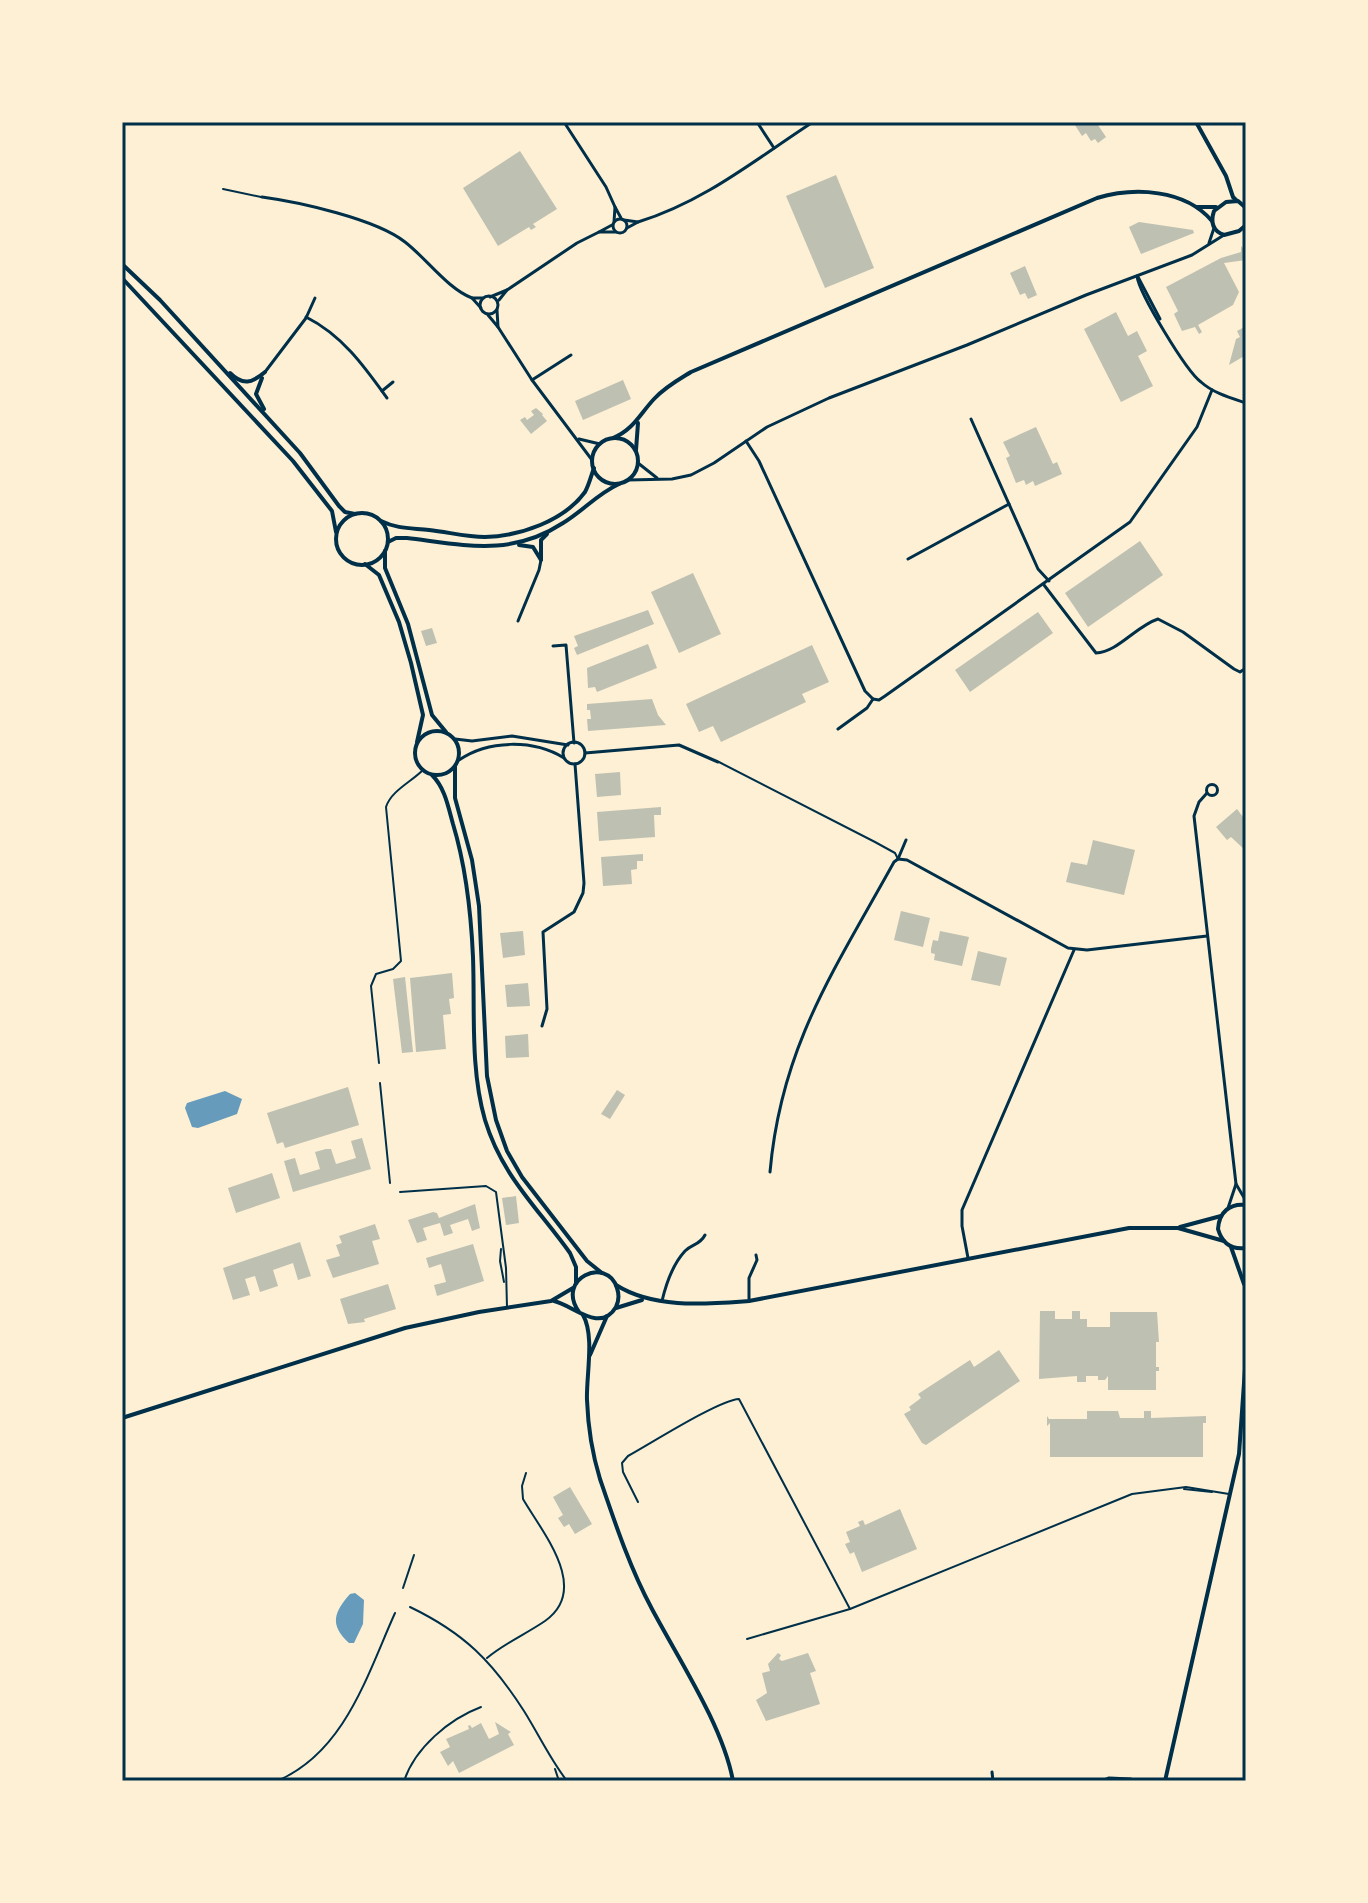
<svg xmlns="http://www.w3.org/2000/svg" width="1368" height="1903" font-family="Barlow,sans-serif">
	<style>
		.water { fill: #669bbc }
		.building { fill: #bec0b2 }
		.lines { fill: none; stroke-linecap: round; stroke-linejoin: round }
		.service { stroke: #003049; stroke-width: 2 }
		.minor { stroke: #003049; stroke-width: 3 }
		.tertiary { stroke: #003049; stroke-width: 4 }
		.secondary { stroke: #003049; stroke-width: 4 }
		.neatline { fill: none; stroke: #003049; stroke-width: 3 }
	</style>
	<rect width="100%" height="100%" fill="#fdf0d5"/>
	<g class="water">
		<polygon points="225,1091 242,1099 237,1114 198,1128 192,1127 185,1108 187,1103"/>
		<path d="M355 1593 364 1600 363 1624 354 1643H349C329 1625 334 1612 350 1594Z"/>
	</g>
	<g class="building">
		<polygon points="1073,122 1096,122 1106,137 1098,143 1095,139 1091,141 1086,133 1082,136"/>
		<polygon points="520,151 557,209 533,224 536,227 531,230 529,227 498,246 463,188"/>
		<polygon points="836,175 874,268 825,288 786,196"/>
		<polygon points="1139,222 1193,230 1194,233 1141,254 1129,227"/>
		<polygon points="1241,246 1246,251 1246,260 1224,263 1239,292 1233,305 1198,325 1202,332 1199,334 1195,327 1182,331 1174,314 1178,311 1166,287 1221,258 1241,252"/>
		<polygon points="1025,266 1037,295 1028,299 1025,293 1020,295 1010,273"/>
		<polygon points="1116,312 1128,336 1137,331 1147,351 1138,356 1153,386 1121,402 1084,329"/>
		<polygon points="1246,326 1246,355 1229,365 1236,339 1240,337 1237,331"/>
		<polygon points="623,380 631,399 583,420 575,401"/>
		<polygon points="536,408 543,414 542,415 547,421 531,434 520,420 525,417 527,420 534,415 531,411"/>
		<polygon points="1036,427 1053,464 1057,462 1062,474 1035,486 1033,481 1026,485 1024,480 1016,483 1006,458 1010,456 1003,442"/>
		<polygon points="1140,541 1163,575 1088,627 1065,593"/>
		<polygon points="693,573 721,634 679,653 651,592"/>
		<polygon points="648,610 654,624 577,655 574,648 578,646 574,636"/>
		<polygon points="1038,612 1053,633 970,692 955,670"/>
		<polygon points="432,628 437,643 426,646 421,631"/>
		<polygon points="648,644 657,668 597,692 595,687 588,688 587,668"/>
		<polygon points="812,645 829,682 802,694 806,702 721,742 713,726 699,732 686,704"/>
		<polygon points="652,699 658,715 666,725 588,731 587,719 591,719 590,710 587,710 587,704"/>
		<polygon points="620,772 621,795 597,797 595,774"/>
		<polygon points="661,807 661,815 654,815 655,837 599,841 597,812"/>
		<polygon points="1237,809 1243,817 1246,813 1246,851 1231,837 1227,840 1216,827"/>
		<polygon points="1093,840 1135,850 1124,895 1066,882 1071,862 1087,865"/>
		<polygon points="643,854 643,861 637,861 637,869 631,870 632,884 603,886 601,857"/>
		<polygon points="901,911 930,918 923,947 894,940"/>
		<polygon points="523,931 525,955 503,958 500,933"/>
		<polygon points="940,931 969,937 962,966 934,960 935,954 931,953 931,949 933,940 938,941"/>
		<polygon points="978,951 1007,958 1000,986 971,980"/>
		<polygon points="452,973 454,998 449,999 451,1014 443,1015 446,1049 416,1052 410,978"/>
		<polygon points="405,977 413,1052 402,1053 393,979"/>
		<polygon points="528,983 530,1006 507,1007 505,985"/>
		<polygon points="528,1034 529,1057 506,1058 505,1036"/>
		<polygon points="348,1087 359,1125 285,1148 283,1142 277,1144 267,1113"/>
		<polygon points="617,1090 625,1095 610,1119 601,1114"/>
		<polygon points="362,1138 371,1169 293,1192 284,1161 295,1158 300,1175 320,1169 315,1152 326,1149 331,1149 336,1164 356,1158 351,1141"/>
		<polygon points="272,1173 280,1198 236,1213 228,1188"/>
		<polygon points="516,1196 519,1223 506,1225 502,1198"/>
		<polygon points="475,1204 480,1228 472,1231 468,1219 450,1225 453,1233 444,1236 440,1223 423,1228 427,1240 417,1243 408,1220 433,1212 437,1213 439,1218"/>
		<polygon points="375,1224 380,1239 372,1241 379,1264 333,1278 326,1260 340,1256 336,1245 342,1243 339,1236"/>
		<polygon points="300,1242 311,1276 298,1280 293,1263 273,1270 278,1286 260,1292 255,1276 245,1279 250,1295 233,1300 223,1268"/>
		<polygon points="473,1244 484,1281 437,1296 434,1285 446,1282 441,1264 429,1268 426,1258"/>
		<polygon points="388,1284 396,1309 364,1319 365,1322 348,1324 340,1299"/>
		<polygon points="1040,1311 1055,1311 1055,1319 1072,1319 1072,1311 1080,1311 1080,1319 1087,1319 1087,1327 1110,1327 1110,1312 1157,1312 1159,1342 1156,1342 1156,1367 1159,1367 1159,1371 1156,1371 1156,1390 1108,1390 1108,1376 1105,1380 1098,1380 1098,1376 1086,1376 1086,1382 1077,1382 1077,1376 1039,1379"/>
		<polygon points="999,1350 1020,1381 926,1445 922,1443 904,1414 911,1410 909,1407 921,1398 918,1394 970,1360 974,1367"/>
		<polygon points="1087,1411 1118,1411 1120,1418 1144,1418 1144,1411 1151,1411 1151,1418 1206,1416 1206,1423 1203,1423 1203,1457 1050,1457 1050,1423 1047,1426 1047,1416 1049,1419 1087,1419"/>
		<polygon points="570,1487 592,1524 575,1534 569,1524 564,1527 558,1518 563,1515 553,1497"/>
		<polygon points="900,1509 917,1549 862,1572 854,1552 850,1554 845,1544 850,1542 846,1532 860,1526 858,1522 863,1520 865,1525"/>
		<polygon points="778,1653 781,1655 779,1659 782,1661 808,1653 816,1671 810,1673 820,1704 766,1721 756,1700 767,1693 762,1673 770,1671 768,1664"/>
		<polygon points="495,1722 511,1732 508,1734 514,1745 459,1773 453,1761 448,1766 440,1752 450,1747 446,1739 469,1729 468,1726 470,1725 472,1728 481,1723 489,1739 499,1734"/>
	</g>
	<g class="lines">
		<g class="service">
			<polyline points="223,189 261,197"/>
			<polyline points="719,762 875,842 895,853 898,859"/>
			<path d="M379 1063 371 986 376 974 393 969 401 961 386 807C391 791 411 782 423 770"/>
			<polyline points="380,1083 390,1183"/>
			<polyline points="400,1192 486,1186 496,1192 506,1268 507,1307"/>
			<polyline points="501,1249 500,1261 504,1282"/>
			<polyline points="1184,1489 1212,1492"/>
			<path d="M638 1502 623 1472 622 1463 628 1456C650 1444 719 1400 739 1399L850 1609"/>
			<polyline points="403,1588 414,1555"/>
			<path d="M410 1607C464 1633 492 1661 524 1711 539 1735 550 1759 567 1781"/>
			<polyline points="747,1639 850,1609 1132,1494 1186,1487 1229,1494"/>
			<path d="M487 1658C505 1643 526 1634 545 1621 591 1589 542 1532 523 1499L522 1486 526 1473"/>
			<polyline points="555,1769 559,1781"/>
			<path d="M277 1781C345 1752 367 1675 395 1613"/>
			<path d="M404 1781C415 1748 449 1719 481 1707"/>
		</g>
		<g class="minor">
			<polyline points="564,122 606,187 615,207"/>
			<polyline points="757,122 774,148"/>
			<path d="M262 197C299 202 376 219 405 242 427 259 448 289 472 298"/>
			<circle cx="620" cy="226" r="7"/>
			<polyline points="624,220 638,222 627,228"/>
			<polyline points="614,222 615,207 621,218"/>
			<path d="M638 222C704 202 756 159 813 122"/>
			<polyline points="612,225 599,232 616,232"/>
			<polyline points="1209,243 1214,228"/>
			<path d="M1137 276C1139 293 1186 371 1201 382 1213 393 1231 398 1246 403"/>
			<polyline points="1138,277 1160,319"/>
			<polyline points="507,290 577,243 599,232"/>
			<circle cx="489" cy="305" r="9"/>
			<polyline points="490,297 507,290 499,300"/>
			<polyline points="481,308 472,298 483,298"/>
			<polyline points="488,315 498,327 497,310"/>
			<path d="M306 317C342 335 364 366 387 398"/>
			<polyline points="498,327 532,380 592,460"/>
			<polyline points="265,372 306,318 315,298"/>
			<polyline points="532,380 571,355"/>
			<polyline points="382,391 393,382"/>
			<polyline points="971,419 1038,569 1049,581"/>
			<polyline points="579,439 600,444"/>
			<polyline points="746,441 759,461 865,691 873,699"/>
			<polyline points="638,463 657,478"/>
			<polyline points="628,480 672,479 691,475 714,463 767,427 829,398 967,345 1086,295 1192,255 1224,235"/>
			<polyline points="908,559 1009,504"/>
			<path d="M1044 585 1096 653C1118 652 1136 626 1158 619L1183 632 1234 669 1240 672 1246 668"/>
			<polyline points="518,621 539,570 541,560"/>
			<polyline points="553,646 566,645 574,743"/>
			<polyline points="838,729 867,708 873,699 879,700 885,696 1130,522 1197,427 1212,390"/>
			<polyline points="455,739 472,741 512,736 568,745"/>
			<circle cx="574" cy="753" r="11"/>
			<polyline points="585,753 679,745 718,762"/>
			<path d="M459 760C488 740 533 739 564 758"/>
			<circle cx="1212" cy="790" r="5.5"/>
			<polyline points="1207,793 1199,802 1194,816 1236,1184 1228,1208"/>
			<polyline points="898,859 907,860 1068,948 1087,950 1207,936"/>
			<polyline points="542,1026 547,1009 543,932 574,912 583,893 584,883 575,764"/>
			<path d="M770 1172C781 1046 835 969 894 862L898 859 906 840"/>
			<polyline points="1236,1184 1246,1201"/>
			<polyline points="968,1258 962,1226 962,1210 1074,950"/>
			<path d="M662 1301C666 1284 673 1264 685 1251 692 1244 700 1245 705 1235"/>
			<polyline points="749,1301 749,1278 757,1260 756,1255"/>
			<polyline points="992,1772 993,1781"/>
			<polyline points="1102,1781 1109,1778 1131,1779"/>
		</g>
		<g class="tertiary">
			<polyline points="1196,122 1226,176 1233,197 1237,201"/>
			<polyline points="1197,207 1216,207"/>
			<path d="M1246 208 1238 201 1226 202 1214 211C1210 223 1213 231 1224 235L1239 231 1246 225"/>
			<polyline points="122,264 160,300 300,453 339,506 345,512 355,514"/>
			<polyline points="122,278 293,461 332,511 336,532"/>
			<path d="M230 373C243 386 252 383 265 372"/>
			<polyline points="262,378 256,394 264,409"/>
			<path d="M613 438C633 430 640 414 654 399 665 387 678 380 691 372L1097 198C1134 187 1185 189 1212 221"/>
			<circle cx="615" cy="461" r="23"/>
			<polyline points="636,450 638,423"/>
			<circle cx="362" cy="539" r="26"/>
			<path d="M381 521C397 529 412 528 429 530 448 532 466 537 485 537 520 536 564 521 585 492 589 485 591 476 594 468"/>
			<path d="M388 542 396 538H407C465 545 511 557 563 523 583 511 597 494 619 484"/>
			<polyline points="519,545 533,547 541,560"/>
			<polyline points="385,551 385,568 408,624 432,715 446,732"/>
			<polyline points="541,559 541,540 547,534"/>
			<polyline points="365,564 379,575 399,622 411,663 423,715 417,742"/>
			<circle cx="437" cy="753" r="22"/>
			<polyline points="455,767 455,798 472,860 479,906 487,1076 496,1120 507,1151 522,1177 587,1261 602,1273"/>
			<path d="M432 775C445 788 448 806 453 824 466 867 471 912 473 957 475 1011 470 1068 485 1120 502 1176 537 1207 570 1253L576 1267V1283"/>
		</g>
		<g class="secondary">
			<path d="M1246 1205C1230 1203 1219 1212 1218 1229 1222 1243 1231 1250 1246 1248"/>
			<polyline points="1180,1227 1221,1216"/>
			<polyline points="1231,1247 1244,1284"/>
			<path d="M616 1285C654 1309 706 1304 749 1301L1129 1228H1178L1224 1241"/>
			<path d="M554 1301C573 1305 600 1334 616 1307 619 1301 619 1294 617 1288 607 1256 555 1278 579 1312"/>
			<polyline points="616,1308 642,1300"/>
			<path d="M583 1315C595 1336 586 1376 587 1400 588 1427 592 1453 600 1479 615 1523 630 1568 652 1609 679 1660 723 1726 733 1781"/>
			<polyline points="590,1355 607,1316"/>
			<polyline points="122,1418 405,1328 479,1312 551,1301 573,1288"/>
			<polyline points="1165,1781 1239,1454 1245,1369 1246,1277"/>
		</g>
	</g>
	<rect width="1368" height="1903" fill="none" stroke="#fdf0d5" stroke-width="248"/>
	<rect x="124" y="124" width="1120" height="1655" class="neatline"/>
</svg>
